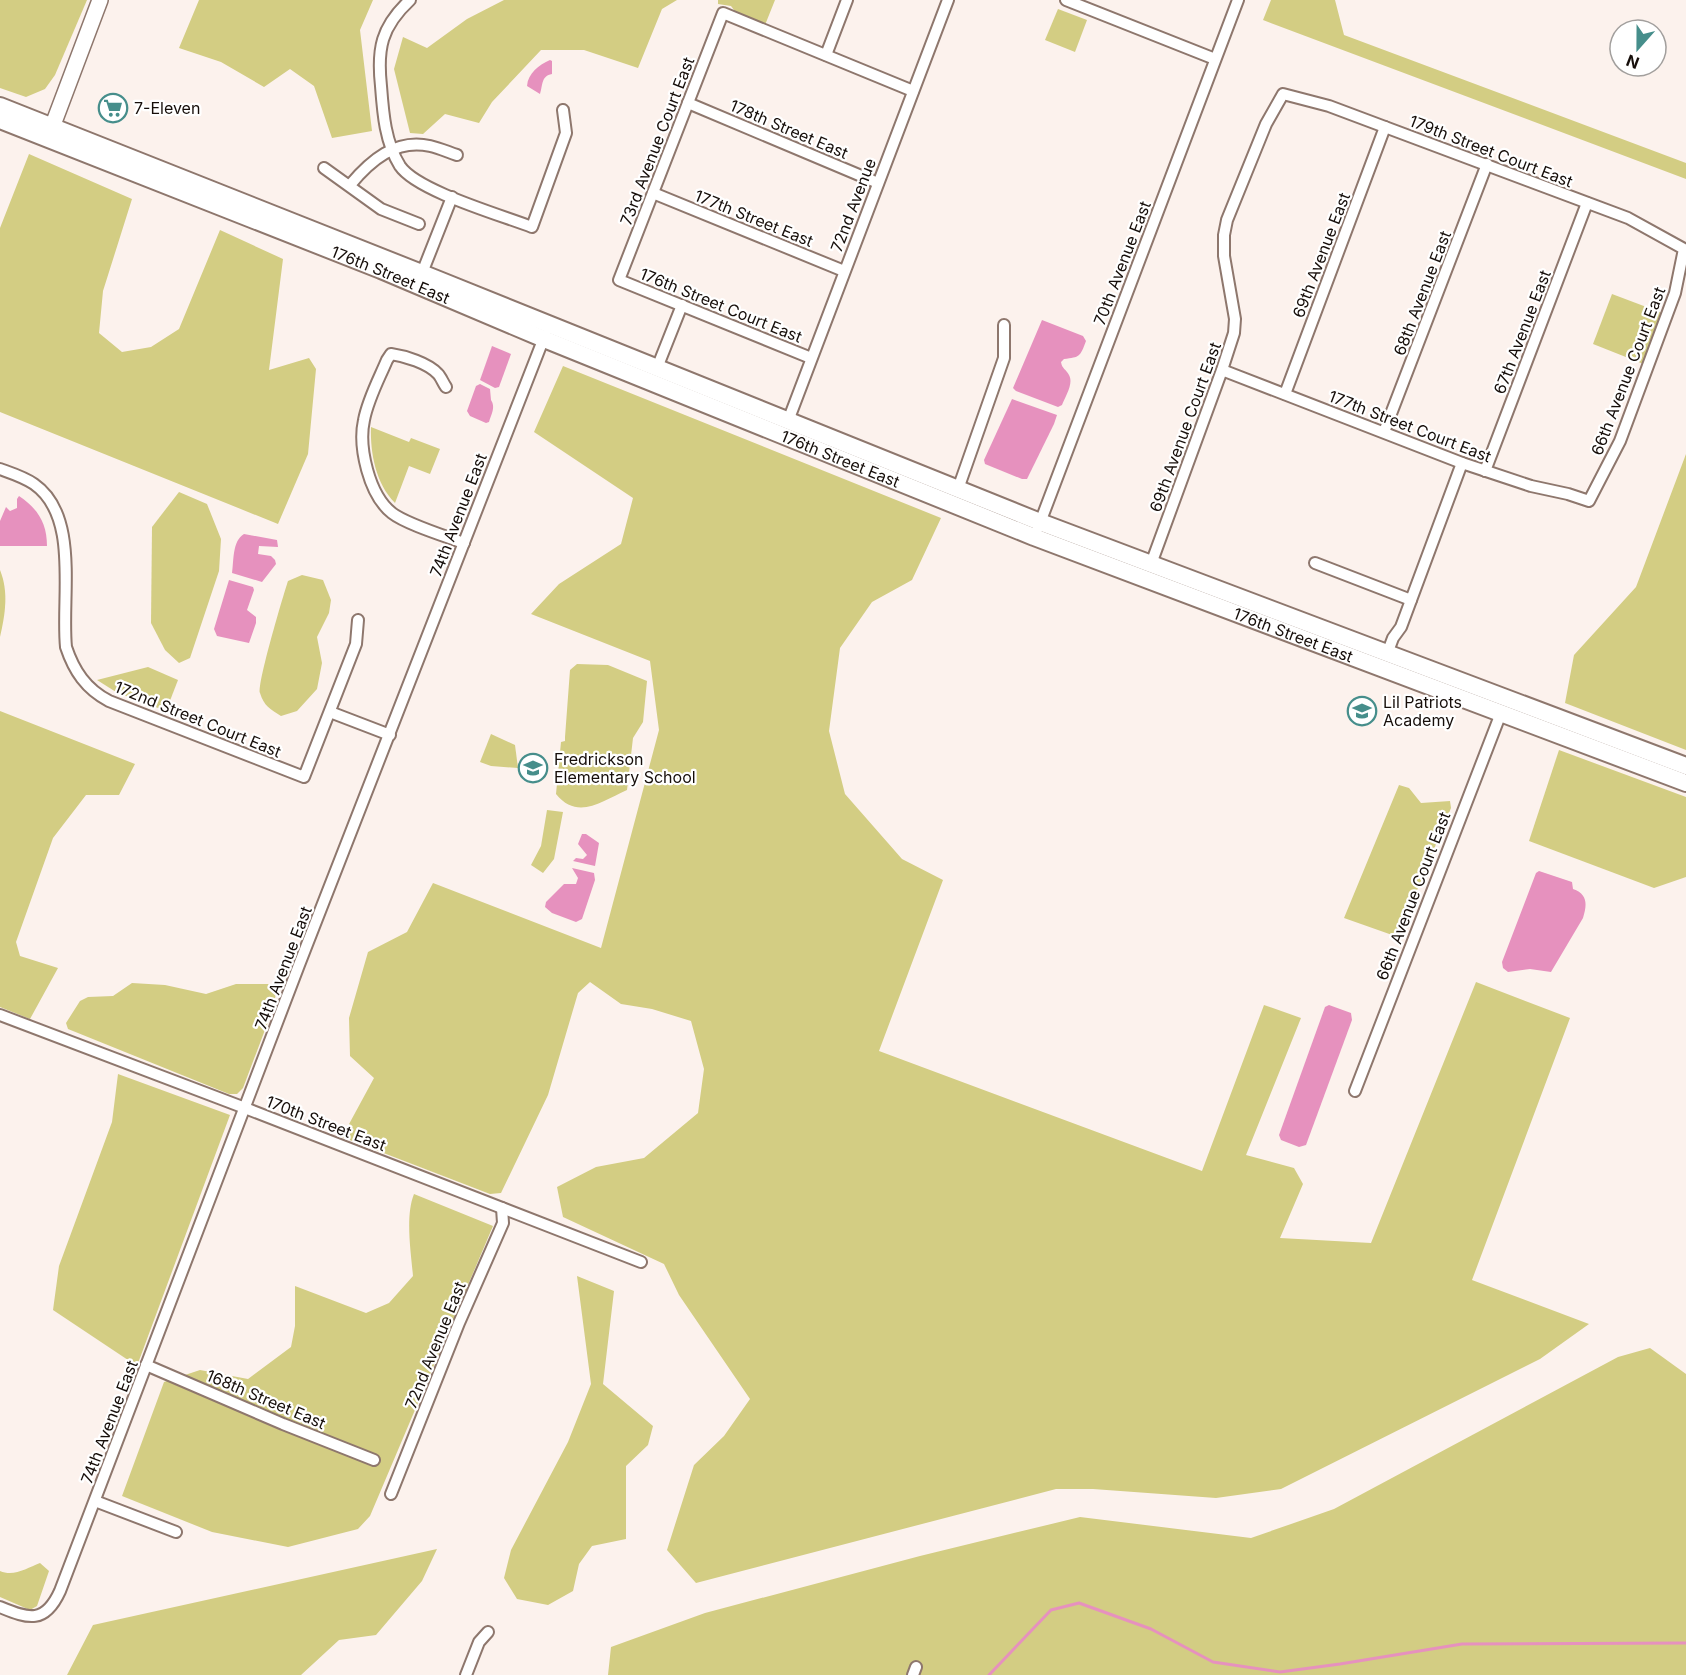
<svg xmlns="http://www.w3.org/2000/svg" width="1686" height="1675" font-family="Inter,sans-serif">
	<style>
		.green { fill: #d3cd83 }
		.water { fill: #e691be }
		.lines { fill: none; stroke-linecap: round; stroke-linejoin: round }
		.stream { stroke: #e691be; stroke-width: 3 }
		.street-casing { stroke: #8e776d; stroke-width: 14 }
		.secondary-casing { stroke: #8e776d; stroke-width: 18 }
		.primary-casing { stroke: #8e776d; stroke-width: 20 }
		.street { stroke: #fff; stroke-width: 10 }
		.secondary { stroke: #fff; stroke-width: 15 }
		.primary { stroke: #fff; stroke-width: 16 }
		.labels { text-anchor: middle; stroke-width: 4.5; stroke-linejoin: round; paint-order: stroke }
		.poi-label { font-size: 16px; fill: #160e0a; stroke: #fff; text-anchor: start }
		.street-label { font-size: 16px; fill: #160e0a; stroke: #fff }
	</style>
	<rect width="100%" height="100%" fill="#fcf2ed"/>
	<g class="green">
		<polygon points="0,0 87,0 55,75 45,89 26,97 0,88"/>
		<polygon points="199,0 373,0 360,30 372,131 332,138 314,86 290,69 264,87 221,62 179,48"/>
		<polygon points="504,0 677,0 662,9 638,68 584,50 541,50 492,102 479,123 445,114 423,134 410,133 394,69 403,37 427,48 467,19"/>
		<polygon points="718,0 775,0 765,25 737,14 731,6 718,4"/>
		<polygon points="1271,0 1335,0 1344,35 1686,163 1686,179 1263,20"/>
		<polygon points="1058,9 1087,20 1075,52 1045,40"/>
		<polygon points="29,154 132,199 103,291 99,333 122,352 151,347 179,329 220,230 283,259 269,370 309,358 316,369 308,454 278,524 0,412 0,228"/>
		<polygon points="1612,294 1665,314 1646,365 1593,344"/>
		<polygon points="563,366 941,518 912,580 872,602 840,648 829,731 845,794 902,859 943,880 879,1051 1202,1171 1264,1005 1301,1018 1246,1155 1294,1168 1303,1184 1280,1238 1371,1243 1476,982 1570,1018 1472,1280 1589,1324 1540,1359 1281,1489 1216,1498 1093,1489 1056,1489 696,1583 667,1550 694,1465 724,1436 750,1399 679,1295 664,1264 563,1217 557,1187 596,1167 644,1158 698,1113 704,1069 691,1021 652,1009 621,1004 590,982 578,993 548,1095 501,1193 490,1194 342,1137 374,1078 350,1056 349,1018 368,952 407,932 433,883 601,948 659,730 650,661 531,614 559,584 621,544 633,498 534,432"/>
		<path d="M371 427 409 442 411 438 440 449 430 474 409 466 395 503C376 484 370 453 371 427Z"/>
		<polygon points="1686,454 1686,750 1565,703 1574,655 1636,587"/>
		<polygon points="179,492 207,504 221,539 219,571 190,658 179,663 165,650 151,623 152,527"/>
		<path d="M0 570C9 592 5 615 0 637Z"/>
		<path d="M302 575 323 580 331 600 329 613 317 637 322 663 317 689 297 711 281 716C270 709 264 706 260 693 257 684 283 596 288 581Z"/>
		<path d="M577 664 608 665 647 681 643 722 633 738 627 790C602 801 578 821 556 794L561 742 565 741V737L570 670Z"/>
		<polygon points="148,667 178,680 166,711 116,692 97,680"/>
		<polygon points="0,711 135,764 119,795 86,795 53,838 16,942 20,956 58,968 30,1019 0,1007"/>
		<polygon points="491,734 515,745 518,768 491,766 480,762"/>
		<polygon points="1559,750 1686,797 1686,877 1654,888 1529,841"/>
		<polygon points="1399,785 1409,788 1421,803 1450,801 1451,808 1401,929 1395,936 1344,918"/>
		<polygon points="547,810 563,812 554,859 543,873 531,865 541,846"/>
		<polygon points="132,983 165,985 206,994 236,984 271,984 276,992 274,1006 243,1088 237,1094 229,1094 68,1029 66,1023 80,1001 88,997 113,996"/>
		<polygon points="118,1074 230,1115 137,1366 53,1310 59,1266 112,1122"/>
		<path d="M414 1194 493 1226 370 1516 358 1529 288 1547 212 1532 122 1496 164 1382 200 1370 248 1379 291 1347 295 1326V1286L366 1313 389 1303 413 1276C411 1253 405 1216 414 1194Z"/>
		<polygon points="577,1276 614,1291 603,1384 653,1426 648,1445 626,1466 626,1539 592,1546 579,1564 573,1591 548,1605 517,1599 504,1578 511,1550 568,1442 591,1384"/>
		<polygon points="1650,1348 1686,1374 1686,1675 608,1675 611,1647 705,1613 920,1556 1080,1517 1251,1538 1334,1509 1618,1357"/>
		<polygon points="437,1549 422,1581 376,1635 339,1640 301,1675 67,1675 93,1625"/>
		<path d="M40 1563 49 1571 37 1606 30 1610 0 1597V1571C14 1577 27 1568 40 1563Z"/>
	</g>
	<g class="water">
		<path d="M550 60 552 61V74C541 76 543 85 540 94L527 86C528 73 539 65 550 60Z"/>
		<path d="M1042 320 1083 336 1086 341C1080 357 1080 357 1064 359L1061 362C1062 369 1066 369 1069 375 1074 384 1065 397 1062 405L1058 407 1016 391 1013 388Z"/>
		<polygon points="492,346 511,354 499,387 495,388 480,380"/>
		<path d="M480 384 490 389 491 400C496 407 491 415 489 422L486 423 470 416 467 411 476 386Z"/>
		<polygon points="1012,399 1057,415 1054,424 1027,479 1022,479 985,464 984,460"/>
		<path d="M19 496C38 509 47 523 47 546H0V521L6 507 10 511 17 508V499Z"/>
		<path d="M244 534 277 540 278 547 259 546 258 554 271 556 275 560 276 564 262 582 232 573C234 561 232 541 244 534Z"/>
		<polygon points="229,580 253,587 254,590 247,610 256,617 256,623 249,643 217,636 214,629"/>
		<polygon points="582,834 586,834 599,843 595,866 573,861 576,858 583,859 587,855 578,844"/>
		<polygon points="572,868 594,873 595,880 582,919 576,922 552,913 545,907 546,902 564,884 576,884 578,878"/>
		<path d="M1539 871 1572 882 1573 889C1588 894 1587 905 1583 918L1551 972 1530 969 1508 972 1503 968 1502 962 1536 873Z"/>
		<polygon points="1329,1005 1351,1013 1352,1020 1306,1145 1299,1147 1281,1140 1279,1135 1325,1007"/>
	</g>
	<g class="lines">
		<polyline class="stream" points="989,1675 1051,1610 1079,1603 1151,1629 1213,1662 1280,1672 1340,1664 1462,1644 1686,1643"/>
		<g class="street-casing">
			<g id="street">
				<path d="M410 0C381 27 377 49 381 86 383 113 385 142 400 166 417 191 501 215 532 227L566 133 563 110"/>
				<polyline points="1066,0 1215,59"/>
				<polyline points="826,55 847,0"/>
				<polyline points="688,103 878,183"/>
				<polyline points="324,168 381,209 419,224"/>
				<path d="M350 185C370 161 396 138 430 146 439 148 448 152 457 155"/>
				<polyline points="653,193 844,271"/>
				<polyline points="422,273 452,197"/>
				<polyline points="811,358 619,280 723,13 913,91"/>
				<polyline points="657,368 682,305"/>
				<path d="M446 387C443 383 441 377 438 374 428 363 405 356 391 354L387 360C379 379 368 399 364 420 358 447 369 495 392 513 406 524 445 536 464 543"/>
				<polyline points="1285,394 1385,127"/>
				<polyline points="788,421 948,0"/>
				<polyline points="1384,432 1487,164"/>
				<path d="M0 469C11 473 24 477 34 484 80 516 61 597 66 647 74 671 86 689 109 701L304 777 356 644 358 620"/>
				<polyline points="1485,471 1587,203"/>
				<polyline points="958,489 1004,358 1004,325"/>
				<polyline points="1038,528 1238,0"/>
				<polyline points="1315,563 1411,600"/>
				<polyline points="1151,564 1222,370 1234,333 1235,319 1224,256 1224,235 1227,220 1266,124 1283,94 1329,106 1385,127 1628,218 1684,249 1675,293 1620,441 1589,501 1568,494 1531,486 1462,463 1222,370"/>
				<polyline points="1387,654 1393,638 1401,627 1462,463"/>
				<polyline points="330,712 390,735"/>
				<polyline points="0,1015 245,1108 641,1262"/>
				<polyline points="1355,1091 1501,713"/>
				<polyline points="146,1365 283,1424 374,1460"/>
				<polyline points="391,1494 459,1323 503,1223 502,1208"/>
				<polyline points="95,1501 176,1532"/>
				<path d="M0 1607C29 1619 45 1624 60 1591L299 965 545 335"/>
				<polyline points="466,1675 479,1642 488,1632"/>
				<polyline points="913,1675 916,1667"/>
			</g>
		</g>
		<g class="secondary-casing">
			<polyline id="secondary" points="48,138 100,0"/>
		</g>
		<g class="primary-casing">
			<g id="primary">
				<polyline points="0,106 434,278 1040,522 1686,766"/>
				<path id="s1" d="M0 120 381 270 544 339 1034 537 1686 783"/>
			</g>
		</g>
		<use href="#street" class="street"/>
		<use href="#secondary" class="secondary"/>
		<use href="#primary" class="primary"/>
	</g>
	<defs>
		<g id="supermarket-ring" transform="scale(1.5)"><circle r="9.5" fill="#fff" stroke="#468e8b" stroke-width="1.5"/><path d="M-6-5.5h2.5l.6 2H6L4.5 2H-2.5L-4.4-4H-6ZM-1.5 3.2a1.3 1.3 0 1 0 .1 0ZM3 3.2a1.3 1.3 0 1 0 .1 0Z" fill="#468e8b"/></g>
		<g id="school-ring" transform="scale(1.5)"><circle r="9.5" fill="#fff" stroke="#468e8b" stroke-width="1.5"/><path d="M0-5L7-2L0 1L-7-2ZM-4 1L0 2.5L4 1V4Q0 6-4 4Z" fill="#468e8b"/></g>
	</defs>
	<g fill-rule="evenodd">
		<use href="#supermarket-ring" x="113" y="108"/>
		<use href="#school-ring" x="1362" y="711"/>
		<use href="#school-ring" x="533" y="768"/>
	</g>
	<g class="labels">
		<g class="poi-label">
			<text x="134" y="114">7-Eleven</text>
			<text x="1383" y="708">Lil Patriots<tspan x="1383" dy="18">Academy</tspan></text>
			<text x="554" y="765">Fredrickson<tspan x="554" dy="18">Elementary School</tspan></text>
		</g>
		<g class="street-label">
			<text transform="translate(789 129) rotate(23)" y="6">178th Street East</text>
			<text transform="translate(657 141) rotate(-69)" y="6">73rd Avenue Court East</text>
			<text transform="translate(1491 151) rotate(21)" y="6">179th Street Court East</text>
			<text transform="translate(853 205) rotate(-69)" y="6">72nd Avenue</text>
			<text transform="translate(754 218) rotate(22)" y="6">177th Street East</text>
			<text transform="translate(1321 255) rotate(-69)" y="6">69th Avenue East</text>
			<text transform="translate(1122 263) rotate(-69)" y="6">70th Avenue East</text>
			<text dy="6" stroke="none"><textPath href="#s1" startOffset="420">176th Street East</textPath></text>
			<text transform="translate(1422 293) rotate(-69)" y="6">68th Avenue East</text>
			<text transform="translate(721 305) rotate(22)" y="6">176th Street Court East</text>
			<text transform="translate(1522 332) rotate(-69)" y="6">67th Avenue East</text>
			<text transform="translate(1628 371) rotate(-69)" y="6">66th Avenue Court East</text>
			<text transform="translate(1410 426) rotate(21)" y="6">177th Street Court East</text>
			<text transform="translate(1185 427) rotate(-70)" y="6">69th Avenue Court East</text>
			<text dy="6" stroke="none"><textPath href="#s1" startOffset="906">176th Street East</textPath></text>
			<text transform="translate(458 515) rotate(-69)" y="6">74th Avenue East</text>
			<text dy="6" stroke="none"><textPath href="#s1" startOffset="1392">176th Street East</textPath></text>
			<text transform="translate(198 719) rotate(22)" y="6">172nd Street Court East</text>
			<text transform="translate(1413 896) rotate(-69)" y="6">66th Avenue Court East</text>
			<text transform="translate(283 968) rotate(-69)" y="6">74th Avenue East</text>
			<text transform="translate(326 1123) rotate(21)" y="6">170th Street East</text>
			<text transform="translate(435 1345) rotate(-68)" y="6">72nd Avenue East</text>
			<text transform="translate(266 1399) rotate(23)" y="6">168th Street East</text>
			<text transform="translate(109 1422) rotate(-69)" y="6">74th Avenue East</text>
		</g>
	</g>
	<g transform="translate(1638 48) rotate(201)"><circle r="28" fill="#ffffff" stroke="#a29f9d" stroke-width="1.5"/>
	<path d="M0-4.5L10 22L0 15L-10 22Z" fill="#468e8b"/>
	<text y="-9" font-size="16" font-weight="bold" text-anchor="middle" fill="#160e0a">N</text>
	</g>
</svg>
